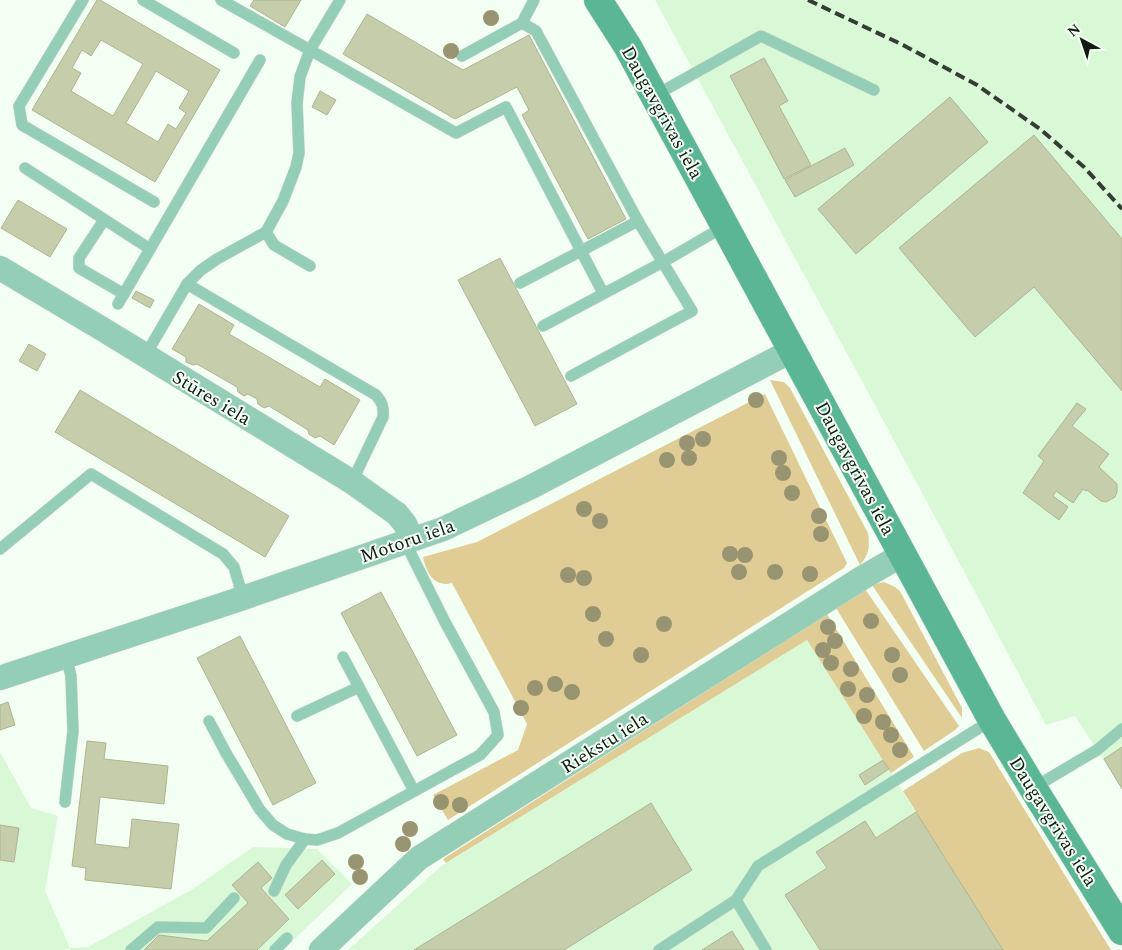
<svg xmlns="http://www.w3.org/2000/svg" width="1122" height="950" font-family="Spectral,serif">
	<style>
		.built { fill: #d9f9d6 }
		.green { fill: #dfcd95 }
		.building { fill: #c5cdaa; stroke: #adb492; fill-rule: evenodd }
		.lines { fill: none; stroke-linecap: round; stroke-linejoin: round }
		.service-casing { stroke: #d0dacf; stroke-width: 12 }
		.minor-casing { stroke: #d0dacf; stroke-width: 25 }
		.secondary-casing { stroke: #d0dacf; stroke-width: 29 }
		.service { stroke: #95ceb7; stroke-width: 11 }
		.minor { stroke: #95ceb7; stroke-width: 24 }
		.secondary { stroke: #5bb695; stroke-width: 28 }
		.rail { stroke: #333d33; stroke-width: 4; stroke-dasharray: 10 5; stroke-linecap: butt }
		.tree { fill: #989471 }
		.labels { text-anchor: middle; stroke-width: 4; stroke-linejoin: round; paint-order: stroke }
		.street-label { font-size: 19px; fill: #101a10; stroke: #f4fff3 }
	</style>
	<rect width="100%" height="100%" fill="#f4fff3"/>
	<g class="built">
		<polygon points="655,0 1122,0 1122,789 1075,716 1046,725 890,433"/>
		<polygon points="807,640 1003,950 348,950 440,867"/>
		<polygon points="0,752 31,808 58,816 45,891 70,948 88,947 193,889 253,847 317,849 352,884 283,950 70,950 70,948 64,950 0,950"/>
	</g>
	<g class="green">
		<path d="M770 380 784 382 790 388 868 533C870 546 869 555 860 565Z"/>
		<path d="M765 394 847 563 844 568 448 820 433 795 518 750 527 724 452 583C434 588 426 572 423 557L477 542Z"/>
		<polygon points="884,582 895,587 900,591 962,708 962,718 872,585"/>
		<polygon points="865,589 959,726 955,730 924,751 836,608"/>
		<polygon points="827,614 914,757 891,773 807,640 446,863 443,859"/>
		<polygon points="979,748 989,752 1111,950 1003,950 903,791 962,753"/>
	</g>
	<g class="building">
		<path d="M97 0H100L220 70 155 182 32 110ZM101 40 143 64 113 116 71 91 81 73 72 68 82 50 91 56ZM156 71 189 91 179 108 186 113 176 129 168 124 158 142 126 123Z"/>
		<polygon points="254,0 301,0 285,27 250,6"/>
		<polygon points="367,14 463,70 529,35 626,219 588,239 522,115 529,110 517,87 455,119 343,54"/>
		<polygon points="764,58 788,101 779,106 811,165 784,179 730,76"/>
		<polygon points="320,91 336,100 327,115 312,107"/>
		<polygon points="950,97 988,142 856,254 818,209"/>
		<polygon points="1034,135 1122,239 1122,391 1034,287 975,337 899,248"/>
		<polygon points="845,148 854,165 795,197 785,180"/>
		<polygon points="18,200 67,229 50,257 1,228"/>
		<polygon points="500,258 577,404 535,426 458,280"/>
		<polygon points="136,291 154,300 150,308 132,298"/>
		<polygon points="199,304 234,325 229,334 320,387 325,379 360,400 334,445 320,436 315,438 309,434 308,430 269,406 264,408 258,404 257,399 248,394 244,396 238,392 237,387 197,364 193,365 186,362 186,357 172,349"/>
		<polygon points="29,344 46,354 37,371 19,361"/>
		<polygon points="80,390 289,516 265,557 55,432"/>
		<polygon points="1077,403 1086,409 1072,426 1109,454 1099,467 1117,484 1117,492 1115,497 1106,502 1101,501 1087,490 1086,491 1083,489 1073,503 1056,491 1053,496 1068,507 1059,520 1023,493 1044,461 1038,456"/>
		<polygon points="381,592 457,735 417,756 341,613"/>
		<polygon points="240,636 316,783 273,805 197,658"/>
		<polygon points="8,702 15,725 0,730 0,705"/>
		<polygon points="87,741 106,743 104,759 168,766 164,804 100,797 95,844 129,848 132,819 179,824 171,889 85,880 86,868 72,866"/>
		<polygon points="1122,747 1122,789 1104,759"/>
		<polygon points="883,760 889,769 865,785 859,775"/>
		<polygon points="651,803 692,870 564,950 414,950"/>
		<polygon points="916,812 1003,950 820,950 785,895 827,868 816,852 865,821 876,838"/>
		<polygon points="0,825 19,828 14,862 0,860"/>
		<polygon points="322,860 335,874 298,909 285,895"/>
		<polygon points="258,862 272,878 261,888 289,919 257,950 144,950 159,935 207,941 248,903 232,885"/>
		<polygon points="732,931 744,950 702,950"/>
	</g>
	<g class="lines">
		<g class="service-casing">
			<g id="service">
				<polyline points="83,0 19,106 22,125 154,202"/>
				<polyline points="143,0 234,53"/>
				<polyline points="340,0 310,50 456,133 506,107 603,293"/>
				<polyline points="522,23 536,31 638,221 692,311 571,376"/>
				<polyline points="462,56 522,23 534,0"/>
				<polyline points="654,96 761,36 874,90"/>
				<polyline points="25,168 150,249"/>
				<polyline points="104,220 79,258 79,268 124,294"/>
				<polyline points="266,232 274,245 310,266"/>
				<polyline points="520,283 638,221"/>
				<path d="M187 284 376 395C382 402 384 407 383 417L352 482"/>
				<polyline points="118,304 260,60"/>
				<polyline points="543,326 663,262 725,226"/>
				<polyline points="145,356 187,284 201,270 217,259 266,232 283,201 296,167 299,153 297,103 300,77 310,50 221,0"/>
				<polyline points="0,549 91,474 223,554 234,567 243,598"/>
				<polyline points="343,657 359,687"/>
				<polyline points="297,716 359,687 414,791"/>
				<polyline points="209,721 226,753 260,810 273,825 287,834 305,839 317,840 338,833 480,755 498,735 494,712 445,622 412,556 406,541"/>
				<polyline points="1033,788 1097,750 1122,729"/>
				<polyline points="65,802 73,731 71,676 66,656"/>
				<polyline points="274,891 286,865 305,839"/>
				<polyline points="131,950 158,927 206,928 234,898"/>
				<polyline points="275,950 287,938"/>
				<polyline points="659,950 736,900"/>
				<polyline points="766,950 736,900 758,866 992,720"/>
			</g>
		</g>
		<g class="minor-casing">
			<g id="minor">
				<polyline points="0,268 104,330 352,482 397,514 405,524 412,539"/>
				<polyline points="0,678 237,600 443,529 531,487 793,350"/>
				<polyline points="321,950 419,858 862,578 902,555"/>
			</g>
		</g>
		<g class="secondary-casing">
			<polyline id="secondary" points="598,0 628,47 992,720 1033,788 1122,931"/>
		</g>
		<use href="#service" class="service"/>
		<use href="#minor" class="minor"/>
		<use href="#secondary" class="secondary"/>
		<polyline class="rail" points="808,0 903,45 977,85 1040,129 1084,167 1122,209"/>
	</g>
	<g class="tree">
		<circle cx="491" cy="18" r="8"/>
		<circle cx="451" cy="51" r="8"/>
		<circle cx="756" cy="400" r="8"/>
		<circle cx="703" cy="439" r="8"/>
		<circle cx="687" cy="443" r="8"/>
		<circle cx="689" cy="458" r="8"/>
		<circle cx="779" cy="458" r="8"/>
		<circle cx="667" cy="460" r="8"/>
		<circle cx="783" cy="473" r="8"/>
		<circle cx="792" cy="493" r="8"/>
		<circle cx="584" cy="509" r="8"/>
		<circle cx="819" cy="516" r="8"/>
		<circle cx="600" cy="521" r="8"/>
		<circle cx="821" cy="534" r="8"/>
		<circle cx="730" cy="554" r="8"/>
		<circle cx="745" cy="555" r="8"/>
		<circle cx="739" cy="572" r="8"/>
		<circle cx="775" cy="572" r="8"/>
		<circle cx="810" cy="574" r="8"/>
		<circle cx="568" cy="575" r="8"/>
		<circle cx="584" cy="578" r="8"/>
		<circle cx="593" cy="614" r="8"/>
		<circle cx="871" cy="621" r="8"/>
		<circle cx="664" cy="624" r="8"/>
		<circle cx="828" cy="627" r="8"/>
		<circle cx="606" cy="639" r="8"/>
		<circle cx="835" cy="641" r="8"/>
		<circle cx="823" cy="650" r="8"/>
		<circle cx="641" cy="655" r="8"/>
		<circle cx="892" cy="655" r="8"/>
		<circle cx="831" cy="663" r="8"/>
		<circle cx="851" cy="669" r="8"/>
		<circle cx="900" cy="675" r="8"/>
		<circle cx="555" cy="684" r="8"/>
		<circle cx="535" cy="688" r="8"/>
		<circle cx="848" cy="689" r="8"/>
		<circle cx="572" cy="692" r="8"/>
		<circle cx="867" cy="695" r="8"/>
		<circle cx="521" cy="708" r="8"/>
		<circle cx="864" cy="716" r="8"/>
		<circle cx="883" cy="722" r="8"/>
		<circle cx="891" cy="735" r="8"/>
		<circle cx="900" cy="750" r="8"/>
		<circle cx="441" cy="802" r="8"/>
		<circle cx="460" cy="805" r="8"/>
		<circle cx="410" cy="829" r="8"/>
		<circle cx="403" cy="844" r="8"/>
		<circle cx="356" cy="862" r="8"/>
		<circle cx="360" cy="877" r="8"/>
	</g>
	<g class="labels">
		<g class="street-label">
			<text transform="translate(663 112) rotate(61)" y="7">Daugavgrīvas iela</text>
			<text transform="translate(212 397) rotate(31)" y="7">Stūres iela</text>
			<text transform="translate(856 468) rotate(62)" y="7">Daugavgrīvas iela</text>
			<text transform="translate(407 540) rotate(-19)" y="7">Motoru iela</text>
			<text transform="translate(604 742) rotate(-32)" y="7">Riekstu iela</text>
			<text transform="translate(1054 821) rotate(58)" y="7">Daugavgrīvas iela</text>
		</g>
	</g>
	<g transform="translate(1082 40) rotate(320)" stroke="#f4fff3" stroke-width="4" paint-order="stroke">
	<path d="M0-4L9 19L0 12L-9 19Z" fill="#101a10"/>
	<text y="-8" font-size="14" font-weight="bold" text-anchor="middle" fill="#101a10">N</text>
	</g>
</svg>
